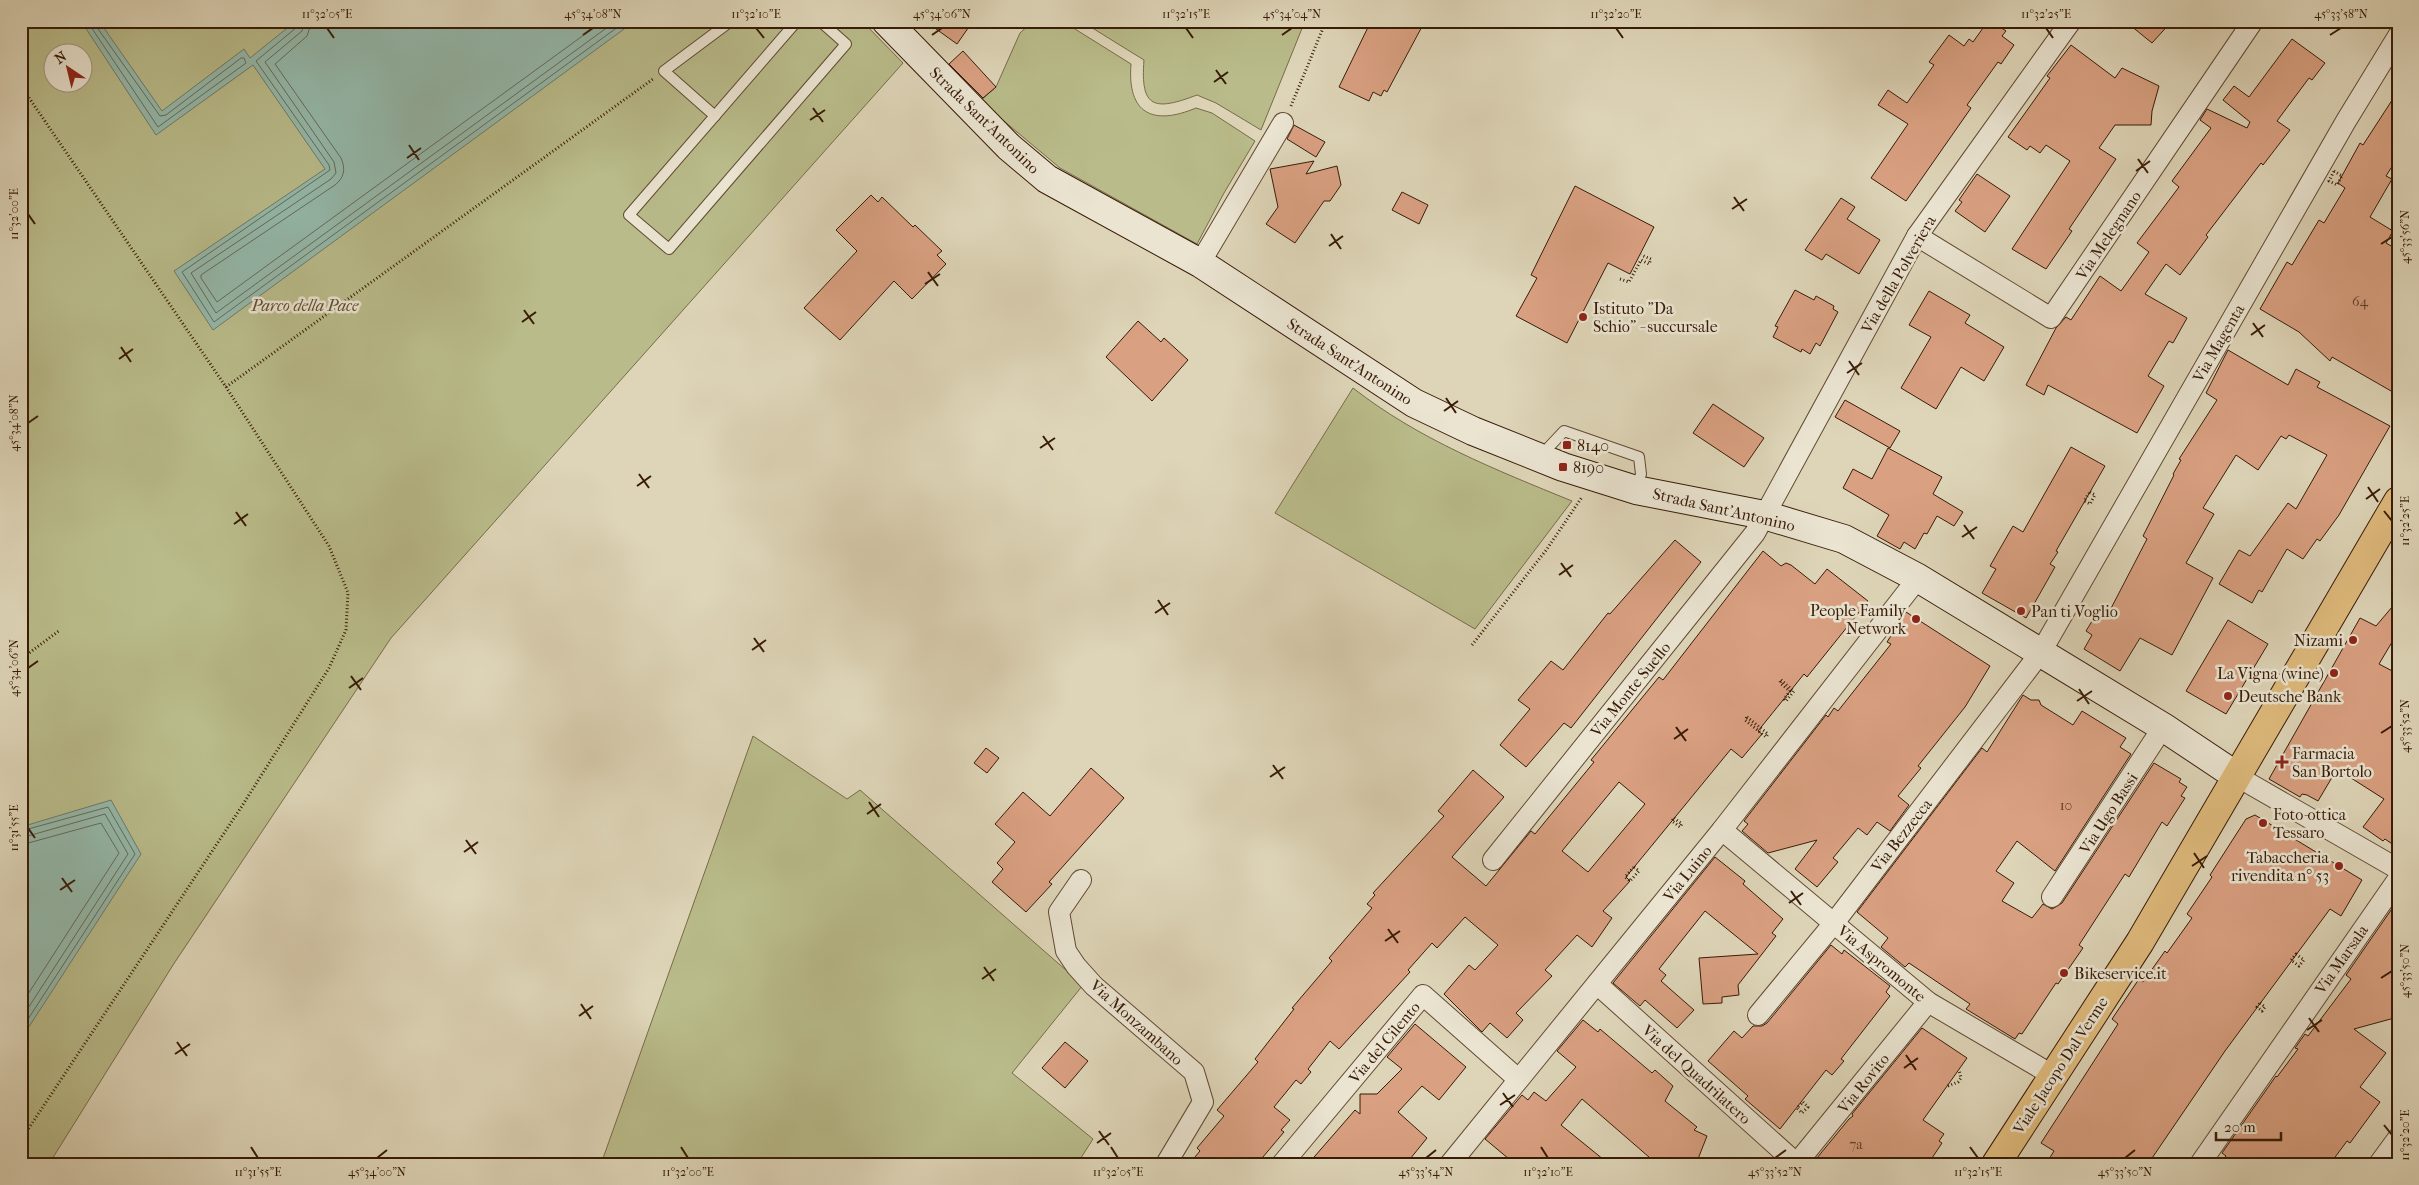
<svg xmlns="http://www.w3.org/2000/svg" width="2419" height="1185" font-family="'IM FELL French Canon',serif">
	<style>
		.green { fill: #b9bb8a; stroke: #786b48; fill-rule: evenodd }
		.water { fill: #94b9ab; stroke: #6f7a69 }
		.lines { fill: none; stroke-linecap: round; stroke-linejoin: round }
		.shore { stroke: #666a59; stroke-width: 1 }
		.building { fill: #d9a081; stroke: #381b07; fill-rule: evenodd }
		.service-casing { stroke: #624a33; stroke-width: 12 }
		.minor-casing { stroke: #624a33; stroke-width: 22 }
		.secondary-casing { stroke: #381b07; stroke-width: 30 }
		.primary-casing { stroke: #381b07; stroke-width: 30 }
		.path { stroke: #381b07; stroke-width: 3; stroke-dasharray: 1 2.5; stroke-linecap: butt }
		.service { stroke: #eae4d1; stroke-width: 10 }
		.minor { stroke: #eae4d1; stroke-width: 20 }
		.secondary { stroke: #eae4d1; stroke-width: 28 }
		.primary { stroke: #dfba7c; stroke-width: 28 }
		.ticks { fill: none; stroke: #381b07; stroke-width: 2 }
		.poi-dot { fill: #8f2418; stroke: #eae4d1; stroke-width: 2 }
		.labels { text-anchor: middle; stroke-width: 5; stroke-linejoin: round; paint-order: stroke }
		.number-label { font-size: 14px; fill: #603c26 }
		.street-label { font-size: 16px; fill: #381b07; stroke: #eae4d1 }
		.park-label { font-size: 16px; font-style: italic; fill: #5f4b2e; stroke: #eae4d1 }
		.poi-label { font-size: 16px; fill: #381b07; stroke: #eae4d1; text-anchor: start }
		.neatline { fill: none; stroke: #381b07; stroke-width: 2 }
		.ticks-label { font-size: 12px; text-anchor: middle; fill: #381b07 }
	</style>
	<rect width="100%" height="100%" fill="#ded5b8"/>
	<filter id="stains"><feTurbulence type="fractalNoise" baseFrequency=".004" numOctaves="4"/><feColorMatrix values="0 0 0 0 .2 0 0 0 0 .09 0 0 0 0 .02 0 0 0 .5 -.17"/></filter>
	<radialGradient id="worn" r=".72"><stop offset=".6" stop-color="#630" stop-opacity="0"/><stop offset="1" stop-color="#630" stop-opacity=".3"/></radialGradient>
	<g class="green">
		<path d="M21 21H862L903 63 391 638 173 965 49 1164H21ZM52 52H82V82H52Z"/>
		<path d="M1033 21H1060L1067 24 1131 64C1127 114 1153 126 1196 108L1212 113 1255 141 1224 193 1197 244 1060 168 980 101 996 87 1020 33Z"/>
		<path d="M1081 21H1305L1261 130 1216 103 1197 95C1155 111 1140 109 1144 60Z"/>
		<path d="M1353 388C1418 439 1496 470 1572 501L1475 629 1275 513Z"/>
		<polygon points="753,736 847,799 860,790 1083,985 1012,1073 1093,1139 1077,1164 601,1164"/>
	</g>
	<g class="water">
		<polygon points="81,21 99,21 162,111 244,49 250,58 296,21 635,21 213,330 174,271 325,169 253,65 156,135"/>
		<polygon points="111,800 141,854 21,1039 21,827"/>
	</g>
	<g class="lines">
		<g class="shore">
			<polyline points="87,21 158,127 246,63 244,58 241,58 166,115 160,116 96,26 95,21"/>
			<polyline points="299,21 297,27 256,61 329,165 330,170 182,272 214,322 626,21"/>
			<polyline points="305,21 302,31 265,62 334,162 336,173 331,179 191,273 216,313 616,21"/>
			<path d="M312 21 307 36 275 64 341 158C346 169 344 178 335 185L201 275V278L217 302 603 21"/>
			<polyline points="21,831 108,807 135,854 21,1030"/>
			<polyline points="21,838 105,814 128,854 21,1019"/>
			<polyline points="21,845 101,823 119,853 21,1005"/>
		</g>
	</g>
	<g class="building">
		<polygon points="925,21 973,21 957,44"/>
		<polygon points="1371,21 1425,21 1387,92 1384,90 1381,96 1373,92 1369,101 1339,87"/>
		<polygon points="1988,21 1991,21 2006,31 2002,36 2014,45 2001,64 1998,62 1967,105 1971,108 1906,201 1871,178 1908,124 1878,105 1888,90 1907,103 1934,65 1929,62 1949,35 1964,46 1969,39 1973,42"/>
		<polygon points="2125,21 2172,21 2152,43"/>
		<polygon points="2292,39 2325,63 2312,80 2309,78 2277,121 2290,130 2263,165 2261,163 2206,235 2208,237 2180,275 2166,264 2145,294 2187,318 2173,343 2169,341 2148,376 2164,386 2137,433 2048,385 2044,395 2026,385 2056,328 2066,317 2071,320 2100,276 2121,291 2149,252 2137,243 2179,187 2172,181 2211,128 2200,120 2207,109 2247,128 2250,122 2223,100 2234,86 2249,97"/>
		<polygon points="2071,45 2115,78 2122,68 2159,86 2152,111 2151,125 2115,125 2099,148 2116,159 2069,229 2072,231 2046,269 2012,249 2070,161 2046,145 2040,153 2030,146 2027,150 2008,137 2050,78 2047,76"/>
		<polygon points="963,51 996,87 983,98 949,64"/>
		<polygon points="2398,91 2398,157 2386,176 2392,179 2370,217 2393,231 2386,243 2398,250 2398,395 2332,357 2330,361 2299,332 2260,309 2287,262 2292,265 2319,220 2324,223 2345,188 2338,183 2360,143 2363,145"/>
		<polygon points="1294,125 1325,142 1316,157 1287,139"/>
		<polygon points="1314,161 1306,174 1337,166 1341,185 1330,201 1324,201 1295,243 1266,224 1278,207 1270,169"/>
		<polygon points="1977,174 2010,196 1985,232 1955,211 1962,202 1959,200"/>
		<polygon points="1575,186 1654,227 1630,274 1608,263 1567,343 1516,316 1537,278 1531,275"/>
		<polygon points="1402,192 1428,205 1419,224 1392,210"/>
		<polygon points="871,195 878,202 882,197 913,227 915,225 942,251 937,255 946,264 912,299 894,281 840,340 804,308 857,251 836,230"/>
		<polygon points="1841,198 1855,207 1847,219 1880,240 1859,274 1826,254 1822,260 1805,250"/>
		<polygon points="1795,290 1814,300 1816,296 1834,306 1833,309 1838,312 1820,346 1816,343 1810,354 1802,349 1801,352 1773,337 1778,327 1775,326"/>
		<polygon points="1929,291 1970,315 1965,323 2004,347 1984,381 1961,367 1936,409 1901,388 1931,337 1909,325"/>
		<polygon points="1138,321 1161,342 1164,338 1188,360 1152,401 1106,357"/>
		<polygon points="2228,350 2288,385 2296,369 2320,382 2317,387 2390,426 2339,515 2320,541 2317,539 2303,559 2287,549 2262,592 2259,590 2252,603 2219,584 2239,550 2250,556 2288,503 2296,509 2327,455 2289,435 2286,439 2281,436 2258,470 2236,455 2203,508 2214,514 2186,563 2213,578 2172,655 2140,638 2120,671 2084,649 2092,635 2086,631 2097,613 2106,618 2147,539 2143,536 2174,475 2173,474 2181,460 2179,459 2217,400 2206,393"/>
		<polygon points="1845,400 1900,431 1890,448 1835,417"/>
		<polygon points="1713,404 1764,438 1744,467 1693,433"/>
		<polygon points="2071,447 2105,466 2056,551 2058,552 2050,564 2055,567 2026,618 1982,593 1996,569 1990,566 2013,526 2023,532"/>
		<polygon points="1888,448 1942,477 1933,494 1963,512 1954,526 1937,516 1927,534 1924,533 1915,549 1904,542 1900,549 1877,536 1889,515 1843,488 1853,469 1872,479"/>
		<polygon points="1675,540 1701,562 1571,728 1564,723 1526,767 1500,745 1530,709 1518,700 1551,661 1563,670 1608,613 1610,614"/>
		<path d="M1763 551 1781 566 1786 563 1791 565 1815 584 1827 569 1868 601 1807 677 1804 674 1758 731 1762 734 1742 758 1731 749 1626 877 1630 881 1603 911 1612 918 1592 947 1577 935 1545 970 1552 976 1516 1013 1523 1020 1507 1038 1490 1023 1482 1032 1444 994 1469 965 1475 970 1498 945 1465 917 1437 948 1432 943 1408 970 1410 972 1339 1049 1330 1041 1308 1069 1311 1072 1301 1084 1296 1080 1274 1107 1290 1120 1281 1130 1284 1132 1257 1164H1189L1200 1151 1197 1148 1224 1116 1217 1110 1258 1062 1255 1059 1294 1009 1292 1008 1332 961 1329 958 1372 908 1367 904 1375 895 1373 893 1444 816 1438 811 1473 770 1504 797 1452 857 1486 886 1531 831 1535 834 1594 762 1591 760 1659 677 1663 680ZM1619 782 1645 804 1588 872 1562 851Z"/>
		<polygon points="2398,600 2398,632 2379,664 2398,674 2398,848 2385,839 2383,841 2363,827 2384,799 2337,769 2318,801 2307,795 2302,794 2300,797 2269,779 2360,618 2376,626"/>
		<polygon points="1906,612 1990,666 1965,707 1918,766 1921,768 1898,796 1909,805 1890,831 1877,822 1867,835 1858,828 1833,858 1838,862 1817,887 1795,869 1817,840 1768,853 1742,831 1748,824 1744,821 1826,715 1828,717 1834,708 1838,711 1891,644 1887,642"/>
		<polygon points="2228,620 2268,644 2226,714 2186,691"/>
		<polygon points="2023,695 2031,700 2039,700 2041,705 2073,725 2082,711 2126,738 2120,747 2131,754 2055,871 2017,841 1996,871 2014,883 2002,901 2032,918 2043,904 2052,909 2062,903 2154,763 2181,779 2179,782 2187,787 2181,796 2185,798 2167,826 2162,822 2129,877 2125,874 2079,945 2083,948 2058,984 2056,983 2022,1034 2019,1033 2015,1039 1966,1009 1970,1004 1909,963 1905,967 1881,947 1888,938 1857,912 1982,748 1987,752"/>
		<polygon points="986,748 999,758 987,773 974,763"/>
		<polygon points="1091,768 1124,798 1049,882 1052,884 1026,912 992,882 1003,869 997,863 1015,842 995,824 1023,792 1050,816"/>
		<polygon points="2255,815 2362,880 2341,916 2330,909 2225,1051 2148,1164 2046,1164 2054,1151 2041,1143 2118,1024 2112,1019 2139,979 2143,982 2165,951 2167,953 2192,918 2187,914 2212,877 2210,875 2246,819"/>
		<polygon points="1715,857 1745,881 1743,884 1783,919 1772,933 1776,936 1738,985 1739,995 1722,997 1722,1003 1703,1004 1699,958 1758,954 1705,911 1659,969 1666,975 1661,981 1694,1010 1677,1028 1645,1000 1640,1006 1613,983"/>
		<polygon points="2398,900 2398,1017 2354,1029 2386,1053 2360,1087 2380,1102 2350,1143 2347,1141 2330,1164 2220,1164 2226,1156 2222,1153 2276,1076 2277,1077 2298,1049 2295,1048 2305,1034 2308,1036 2351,979 2346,975"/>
		<polygon points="1831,945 1842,954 1844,950 1890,986 1886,992 1890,996 1841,1059 1844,1061 1832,1075 1826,1070 1780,1129 1745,1099 1748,1096 1708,1061 1734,1031 1742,1038 1753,1026 1762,1026 1767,1023"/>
		<polygon points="1583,1020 1598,1032 1600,1029 1652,1073 1655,1070 1673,1086 1665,1101 1697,1127 1694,1130 1707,1136 1696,1164 1657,1164 1582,1099 1561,1125 1609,1164 1515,1164 1485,1139 1522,1095 1528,1100 1534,1092 1546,1101 1576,1067 1557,1051"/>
		<polygon points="1415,1024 1466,1067 1439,1100 1422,1086 1398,1112 1427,1138 1406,1164 1308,1164 1355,1110 1360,1114 1360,1094 1377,1094 1402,1069 1387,1057"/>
		<polygon points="1922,1028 1967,1058 1923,1120 1944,1134 1939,1141 1942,1143 1928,1164 1812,1164 1849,1119 1853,1116 1852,1114"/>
		<polygon points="1065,1042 1088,1061 1065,1088 1042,1068"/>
	</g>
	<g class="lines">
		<g class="service-casing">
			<g id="service">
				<polyline points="797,21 629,215 669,249 846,44 820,21"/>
				<polyline points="715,116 664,71 731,21"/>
				<polyline points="1544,457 1549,447 1564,431 1639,457 1641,474 1636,489"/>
			</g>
		</g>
		<g class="minor-casing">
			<g id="minor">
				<polyline points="1917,236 2051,318 2253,21"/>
				<polyline points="1200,263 1283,123"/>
				<polyline points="2238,777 2398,869"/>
				<polyline points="1722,830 1928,1002 2054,1076"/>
				<polyline points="1493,860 1755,533 1917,236 2071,21"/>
				<polyline points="1081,880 1059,912 1066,951 1076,966 1094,986 1194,1072 1203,1102 1166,1164"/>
				<polyline points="2052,897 2163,727"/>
				<polyline points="1597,984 1797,1164"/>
				<polyline points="1758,1015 1834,923 2041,652 2346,121 2398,36"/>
				<polyline points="1797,1163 1928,1002"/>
				<polyline points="1282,1164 1423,995 1518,1079"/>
				<polyline points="1450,1164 1722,830 1918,578"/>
				<polyline points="2200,1164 2398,879"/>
				<polyline points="2379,1164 2398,1138"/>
			</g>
		</g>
		<g class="secondary-casing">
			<polyline id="secondary" points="886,21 1009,147 1047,179 1200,263 1414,403 1473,431 1563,467 1636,490 1764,515 1844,539 1918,578 2163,727 2238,777"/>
		</g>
		<g class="primary-casing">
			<polyline id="primary" points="1996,1164 2140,942 2398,501"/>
		</g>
		<g class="path">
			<polyline points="21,86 226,387 329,546 348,593 346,630 329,668 242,806 21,1140"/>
			<polyline points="1291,106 1326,21"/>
			<polygon points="2334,171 2342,176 2337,185 2329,181"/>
			<polyline points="1620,279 1629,282 1641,260 1649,264 1651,259 1641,255"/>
			<polyline points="226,387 653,79"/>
			<polygon points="2090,492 2095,495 2090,504 2084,501"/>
			<polyline points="1472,645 1547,549 1582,497"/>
			<polyline points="21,659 60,630"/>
			<polygon points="1781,680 1794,691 1786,701 1784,699 1790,691 1780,683"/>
			<polygon points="1747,717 1768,734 1766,737 1745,720"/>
			<polygon points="1674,818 1682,824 1680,827 1672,821"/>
			<polygon points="1634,867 1639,871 1630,881 1625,877"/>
			<polygon points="2296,954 2304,960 2299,966 2291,960"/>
			<polygon points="2260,1003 2265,1007 2262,1011 2257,1007"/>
			<polyline points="1948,1086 1958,1082 1961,1078 1959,1070"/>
			<polygon points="1803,1102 1808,1107 1802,1113 1797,1108"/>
		</g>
		<use href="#service" class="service"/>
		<use href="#minor" class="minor"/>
		<use href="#secondary" class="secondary"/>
		<use href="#primary" class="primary"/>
	</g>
	<path class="ticks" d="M327 28 334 38M756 28 764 38M1186 28 1193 38M1616 28 1623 38M2046 28 2053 38M583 35 593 28M932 35 942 28M1282 35 1292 28M2330 35 2341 28M1216 70 1226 84M1214 82 1228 72M813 108 823 122M810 120 825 110M409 145 419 160M407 158 421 148M2138 159 2148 173M2136 171 2150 161M1734 197 1744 211M1732 209 1747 199M28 214 35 224M1331 234 1341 249M2381 244 2392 237M1329 246 1343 236M928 272 938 286M925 284 940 274M524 310 534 324M522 322 536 312M2253 323 2263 337M2251 335 2265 325M121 347 131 362M119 359 133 349M1849 361 1859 375M1847 373 1862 363M1446 398 1456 413M1444 411 1458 401M28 423 38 416M1043 436 1053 450M1040 448 1055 438M639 474 649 488M637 486 651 476M2368 487 2378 502M2366 499 2380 489M2384 511 2392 521M236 512 246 526M234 524 248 514M1964 525 1974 539M1962 537 1977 527M1561 563 1571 577M1559 575 1573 565M1158 600 1168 615M1155 613 1170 603M754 638 764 652M752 650 766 640M28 668 38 661M351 676 361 690M349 688 363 678M2079 689 2089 704M2077 701 2092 691M1676 727 1686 741M2381 733 2392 726M1674 739 1688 729M1273 765 1283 779M1270 777 1285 767M869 802 879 817M867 814 881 804M28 828 35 838M466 840 476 854M464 852 478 842M2194 853 2204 868M2192 866 2207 856M62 878 72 892M60 890 75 880M1791 891 1801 905M1789 903 1803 893M1388 929 1398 943M1385 941 1400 931M984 967 994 981M2381 978 2392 971M982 979 996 969M581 1004 591 1019M579 1016 593 1006M2309 1018 2319 1032M2307 1030 2322 1020M177 1042 187 1056M175 1054 190 1044M1906 1055 1916 1070M1904 1068 1918 1058M1503 1093 1513 1107M1500 1105 1515 1095M2384 1125 2392 1135M1099 1131 1109 1145M1097 1143 1111 1133M251 1147 258 1158M681 1147 688 1158M1111 1147 1118 1158M1541 1147 1548 1158M1970 1147 1978 1158M377 1158 387 1150M1426 1158 1436 1150M1775 1158 1786 1150M2125 1158 2135 1150"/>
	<g class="poi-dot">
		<circle cx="1583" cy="317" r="5"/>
		<rect x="1562" y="440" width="10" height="10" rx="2.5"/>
		<rect x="1558" y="462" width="10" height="10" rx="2.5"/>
		<circle cx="2021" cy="611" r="5"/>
		<circle cx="1916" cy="619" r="5"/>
		<circle cx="2353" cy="640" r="5"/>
		<circle cx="2334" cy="673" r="5"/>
		<circle cx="2228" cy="696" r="5"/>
		<path d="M2279.5 754.5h5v5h5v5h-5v5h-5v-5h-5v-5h5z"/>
		<circle cx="2263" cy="823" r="5"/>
		<circle cx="2339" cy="866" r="5"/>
		<circle cx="2064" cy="973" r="5"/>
	</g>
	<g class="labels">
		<g class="number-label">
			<text x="2360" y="306">64</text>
			<text x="2066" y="810">10</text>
			<text x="1856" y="1149">7a</text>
		</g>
		<g class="street-label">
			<text transform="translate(985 120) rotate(44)" y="6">Strada Sant'Antonino</text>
			<text transform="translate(2108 235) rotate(-56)" y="6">Via Melegnano</text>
			<text transform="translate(1898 274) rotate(-60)" y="6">Via della Polveriera</text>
			<text transform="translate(2218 343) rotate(-60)" y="6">Via Magenta</text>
			<text transform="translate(1350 361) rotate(33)" y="6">Strada Sant'Antonino</text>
			<text transform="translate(1724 509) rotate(13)" y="6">Strada Sant'Antonino</text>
			<text transform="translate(1630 689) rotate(-51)" y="6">Via Monte Suello</text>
			<text transform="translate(2108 813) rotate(-57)" y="6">Via Ugo Bassi</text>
			<text transform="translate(1901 835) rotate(-52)" y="6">Via Bezzecca</text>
			<text transform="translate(1687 873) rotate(-51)" y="6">Via Luino</text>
			<text transform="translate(2341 959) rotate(-55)" y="6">Via Marsala</text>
			<text transform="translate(1882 963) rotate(40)" y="6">Via Aspromonte</text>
			<text transform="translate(1137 1022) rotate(42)" y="6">Via Monzambano</text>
			<text transform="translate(1384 1042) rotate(-50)" y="6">Via del Cilento</text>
			<text transform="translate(2060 1065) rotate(-57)" y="6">Viale Jacopo Dal Verme</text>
			<text transform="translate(1697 1074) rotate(42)" y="6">Via del Quadrilatero</text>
			<text transform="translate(1863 1083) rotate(-51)" y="6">Via Rovito</text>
		</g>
		<g class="park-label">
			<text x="305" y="311">Parco della Pace</text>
		</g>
		<g class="poi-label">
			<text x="1593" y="314">Istituto "Da<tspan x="1593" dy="18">Schio" - succursale</tspan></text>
			<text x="1577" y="451">8140</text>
			<text x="1573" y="473">8190</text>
			<text x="1906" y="616" text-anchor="end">People Family<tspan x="1906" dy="18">Network</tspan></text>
			<text x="2031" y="617">Pan ti Voglio</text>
			<text x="2343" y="646" text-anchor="end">Nizami</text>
			<text x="2324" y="679" text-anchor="end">La Vigna (wine)</text>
			<text x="2238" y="702">Deutsche Bank</text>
			<text x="2292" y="759">Farmacia<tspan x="2292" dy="18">San Bortolo</tspan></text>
			<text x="2273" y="820">Foto-ottica<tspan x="2273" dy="18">Tessaro</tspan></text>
			<text x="2329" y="863" text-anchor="end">Tabaccheria<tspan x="2329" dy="18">rivendita n° 53</tspan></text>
			<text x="2074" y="979">Bikeservice.it</text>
		</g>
	</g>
	<rect width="2419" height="1185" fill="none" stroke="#ded5b8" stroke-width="55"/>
	<g transform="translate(68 68) rotate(325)"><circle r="24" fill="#eae4d1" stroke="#a39480"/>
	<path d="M0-4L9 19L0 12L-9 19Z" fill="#8f2418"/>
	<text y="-8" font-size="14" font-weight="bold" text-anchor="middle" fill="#381b07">N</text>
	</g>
	<path d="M2216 1132v8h65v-8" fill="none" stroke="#381b07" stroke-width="2.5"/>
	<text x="2224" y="1132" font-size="15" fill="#381b07" stroke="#eae4d1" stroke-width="4" paint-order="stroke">20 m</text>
	<rect x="28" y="28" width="2364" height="1130" class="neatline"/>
	<g class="ticks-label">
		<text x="327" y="18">11°32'05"E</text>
		<text x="593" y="18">45°34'08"N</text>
		<text x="756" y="18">11°32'10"E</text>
		<text x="942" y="18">45°34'06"N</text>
		<text x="1186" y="18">11°32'15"E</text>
		<text x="1292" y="18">45°34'04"N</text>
		<text x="1616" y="18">11°32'20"E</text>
		<text x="2046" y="18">11°32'25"E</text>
		<text x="2341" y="18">45°33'58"N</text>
		<text transform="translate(14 214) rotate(-90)" y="4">11°32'00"E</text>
		<text transform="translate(2405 237) rotate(-90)" y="4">45°33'56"N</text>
		<text transform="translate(14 423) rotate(-90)" y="4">45°34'08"N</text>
		<text transform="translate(2405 521) rotate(-90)" y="4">11°32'25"E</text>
		<text transform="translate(14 668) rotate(-90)" y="4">45°34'06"N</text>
		<text transform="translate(2405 726) rotate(-90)" y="4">45°33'52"N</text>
		<text transform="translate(14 828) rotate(-90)" y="4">11°31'55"E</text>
		<text transform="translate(2405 971) rotate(-90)" y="4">45°33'50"N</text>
		<text transform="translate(2405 1135) rotate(-90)" y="4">11°32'20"E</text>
		<text x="258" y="1176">11°31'55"E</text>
		<text x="377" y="1176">45°34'00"N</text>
		<text x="688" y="1176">11°32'00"E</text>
		<text x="1118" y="1176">11°32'05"E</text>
		<text x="1426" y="1176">45°33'54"N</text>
		<text x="1548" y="1176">11°32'10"E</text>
		<text x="1775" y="1176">45°33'52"N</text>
		<text x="1978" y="1176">11°32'15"E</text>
		<text x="2125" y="1176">45°33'50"N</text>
	</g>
	<rect width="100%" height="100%" filter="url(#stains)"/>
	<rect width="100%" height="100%" fill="url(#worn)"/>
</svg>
